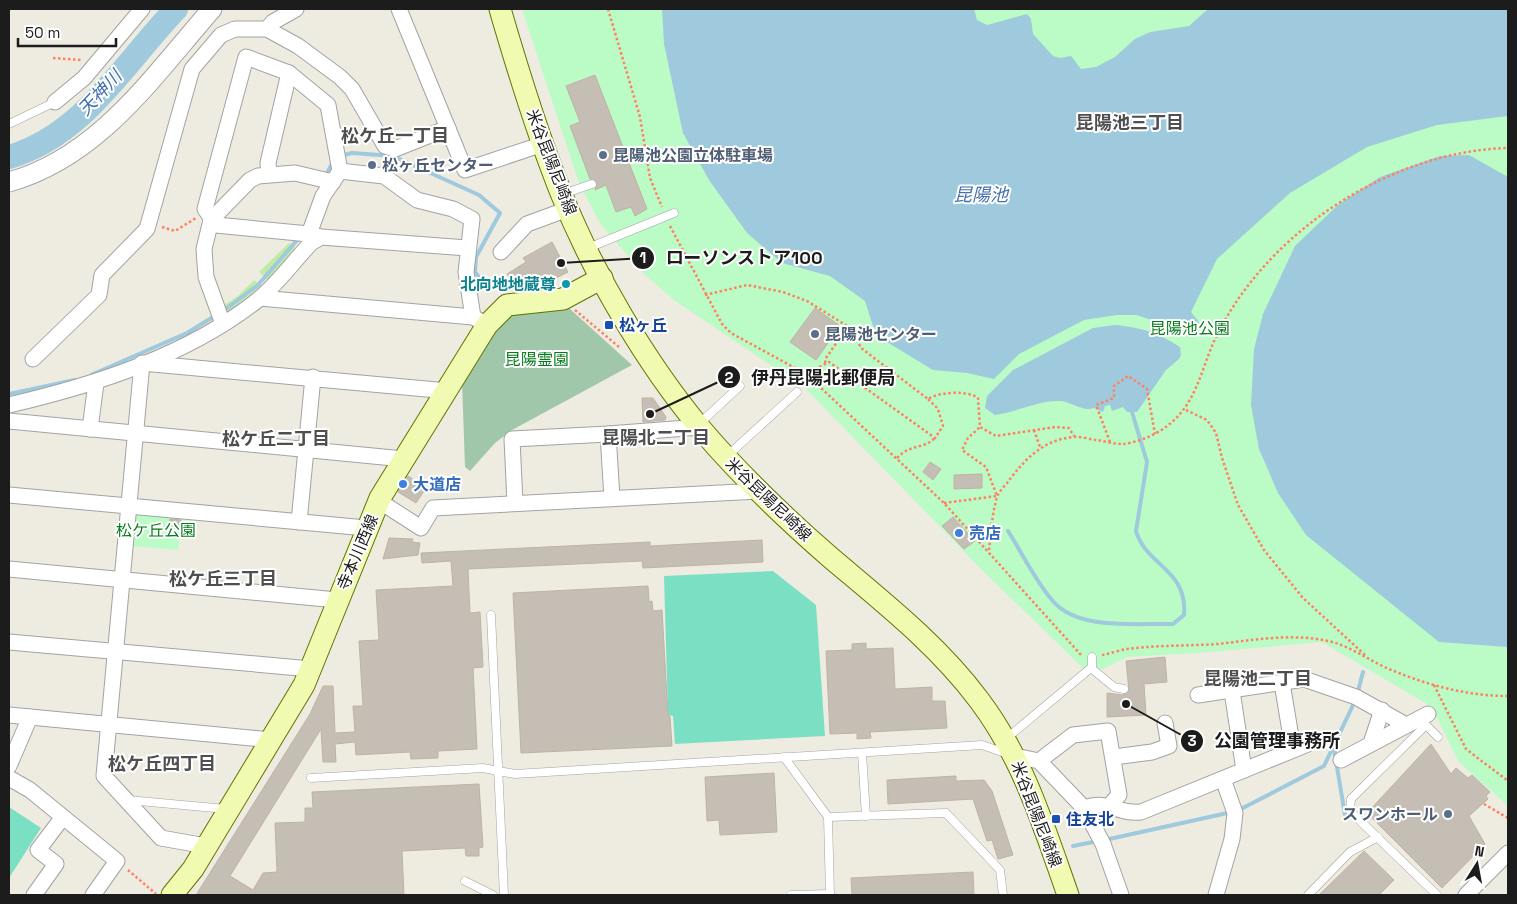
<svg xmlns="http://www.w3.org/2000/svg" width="1517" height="904" font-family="'Space Grotesk','Noto Sans JP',sans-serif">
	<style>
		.grass { fill: #c0eba4 }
		.cemetery { fill: #a1c7ab }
		.park { fill: #bbfbc6 }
		.pitch { fill: #7be0c3 }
		.water { fill: #9fc9dd }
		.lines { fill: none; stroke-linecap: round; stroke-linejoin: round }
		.stream { stroke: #9fc9dd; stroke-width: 4 }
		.river { stroke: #9fc9dd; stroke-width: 24 }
		.building { fill: #c5beb4; stroke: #c0b2a3 }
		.service-casing { stroke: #a3a3a3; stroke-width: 9 }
		.minor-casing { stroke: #a3a3a3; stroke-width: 17 }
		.tertiary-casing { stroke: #a3a3a3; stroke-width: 21 }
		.secondary-casing { stroke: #5d7501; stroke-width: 23 }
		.path { stroke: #fe8162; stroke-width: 2.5; stroke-dasharray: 2.5 2.5; stroke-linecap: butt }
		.service { stroke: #fff; stroke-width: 8 }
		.minor { stroke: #fff; stroke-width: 15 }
		.tertiary { stroke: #fff; stroke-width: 19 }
		.secondary { stroke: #f0fbb1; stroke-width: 21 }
		.service-dot { fill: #5c6f8a; stroke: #fff; stroke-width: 2 }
		.culture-dot { fill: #0f9aa8; stroke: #fff; stroke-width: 2 }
		.transit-dot { fill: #1a4fb4; stroke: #fff; stroke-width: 2 }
		.shop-dot { fill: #3f7fe0; stroke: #fff; stroke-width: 2 }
		.labels { text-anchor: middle; stroke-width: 4; stroke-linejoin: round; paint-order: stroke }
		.service-label { font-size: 16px; font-weight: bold; fill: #4e5e75; stroke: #fff; text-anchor: start }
		.street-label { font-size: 16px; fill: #1c1c1c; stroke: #fff }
		.culture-label { font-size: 16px; font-weight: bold; fill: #0d838f; stroke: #fff; text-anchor: end }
		.transit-label { font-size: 16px; font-weight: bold; fill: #164399; stroke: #fff; text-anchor: start }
		.park-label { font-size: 16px; fill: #087c1d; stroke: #fff }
		.shop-label { font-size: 16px; font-weight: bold; fill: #366cbe; stroke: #fff; text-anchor: start }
		.water-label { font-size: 18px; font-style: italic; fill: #4670ae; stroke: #fff }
		.neighbourhood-label { font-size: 18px; font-weight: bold; fill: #4f4f4f; stroke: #fff }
		.leader { fill: none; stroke: #1c1c1c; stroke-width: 2 }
		.callout-dot { fill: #1c1c1c; stroke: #fff; stroke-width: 2 }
		.mark-label { font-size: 15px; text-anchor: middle; font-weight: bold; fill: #fff }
		.callout-label { font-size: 18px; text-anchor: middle; font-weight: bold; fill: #1c1c1c; stroke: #fff; stroke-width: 4; stroke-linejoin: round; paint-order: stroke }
	</style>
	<rect width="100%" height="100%" fill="#eeebe1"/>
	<g class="grass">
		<polygon points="289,243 297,249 268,280 259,272"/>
		<polygon points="254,280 261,286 225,314 221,307 238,296"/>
	</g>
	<polygon class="cemetery" points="520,308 570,309 632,365 512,430 495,443 470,471 465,467 462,382 504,316"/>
	<g class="park">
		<polygon points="522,9 1508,9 1508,806 1458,761 1432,707 1322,642 1197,653 1127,657 1103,669 1085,670 981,569 806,389 674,300 644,274 601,225 579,183"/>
		<polygon points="133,510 182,515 178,550 130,546"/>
	</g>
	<g class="pitch">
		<polygon points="773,571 816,605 825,736 675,744 673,716 668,715 664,576"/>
		<polygon points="9,807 41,828 9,878"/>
	</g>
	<g class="water">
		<polygon points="662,9 974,9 977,20 987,25 1027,14 1031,19 1033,34 1053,56 1060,58 1071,56 1081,69 1096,67 1115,57 1135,39 1150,32 1189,26 1208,9 1508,9 1508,116 1437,125 1367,147 1290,193 1217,259 1191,312 1202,326 1194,333 1136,315 1117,315 1084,320 1019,354 994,379 967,373 933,370 887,342 873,326 865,301 830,276 782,263 747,233 709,180 683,133 664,44"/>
		<polygon points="1469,155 1508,177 1508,647 1439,642 1306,535 1278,493 1259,449 1251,405 1254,349 1263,314 1295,246 1339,204 1380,177 1440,156"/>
		<path d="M1115 325C1143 328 1156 332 1180 347L1181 355 1179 359 1166 370 1137 412H1127L1123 407 1112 411 1110 405 1105 406 1103 412 1094 408C1083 412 1072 402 1060 401 1039 400 1017 412 995 415L985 408 987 396 1013 370 1093 328Z"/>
	</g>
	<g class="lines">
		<g class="stream">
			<polyline points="340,156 352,153 393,156 479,195 500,213 476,257 475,272 485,285"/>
			<polyline points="327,173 333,162"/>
			<polyline points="223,311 258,285 298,239"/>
			<polyline points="91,375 187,333 213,317"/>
			<polyline points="9,394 75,380"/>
			<path d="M1008 531C1022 553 1035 580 1052 600 1077 631 1136 623 1173 624L1184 615C1188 569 1146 566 1136 531L1147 462 1132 412"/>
			<polyline points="1357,695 1363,672"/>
			<polyline points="1334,749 1345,815"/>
			<polyline points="1239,810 1324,766 1355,701"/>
			<polyline points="1105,840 1232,812"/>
			<polyline points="1073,846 1098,841"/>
		</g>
		<path class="river" d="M9 157C84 135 125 62 176 9"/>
	</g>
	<g class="building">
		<polygon points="595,75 647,209 635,216 631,207 616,212 606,185 595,190 597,182 590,179 570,126 580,122 566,86"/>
		<polygon points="552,242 568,272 552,280 548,273 516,290 507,274 526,262 523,258"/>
		<polygon points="815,308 840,326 816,360 790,342"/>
		<polygon points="642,398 653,398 666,417 665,420 643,422"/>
		<polygon points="930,462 941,469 933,480 923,472"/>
		<polygon points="982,474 982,488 954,489 954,475"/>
		<polygon points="408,476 426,488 416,503 398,492"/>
		<polygon points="953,517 975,541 964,549 942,526"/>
		<polygon points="170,519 181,520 179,536 168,535"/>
		<polygon points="389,538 413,539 412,542 420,543 418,555 383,559"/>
		<polygon points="762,540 763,562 643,568 642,561 468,569 470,613 480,612 483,667 473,668 477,749 438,751 438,758 411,759 410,752 356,755 355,742 335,744 336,762 323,762 321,729 230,876 253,890 263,873 277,872 275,823 305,822 305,808 313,808 312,792 479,784 483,847 479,848 479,856 466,856 465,848 402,851 404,895 196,895 310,714 323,686 333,686 335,733 355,732 353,706 363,706 359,641 379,640 376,590 453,586 451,561 422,563 421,553 650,542 650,546"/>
		<polygon points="648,586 649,602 652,601 653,611 662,610 668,716 670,716 672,746 521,753 513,593"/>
		<polygon points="866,643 866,649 893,648 895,689 932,687 932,701 945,701 947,728 870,732 871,738 857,739 857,733 830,734 826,651 852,650 852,644"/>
		<polygon points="1165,657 1167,682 1144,684 1146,715 1107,717 1107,693 1123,695 1129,691 1126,661"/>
		<polygon points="1431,744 1451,774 1456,768 1468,778 1472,775 1490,792 1486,796 1488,799 1469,816 1485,844 1442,888 1367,813"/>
		<polygon points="774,773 777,832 720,835 719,820 707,821 705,777"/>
		<polygon points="956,776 956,781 984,780 992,791 1013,855 998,859 992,840 987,841 973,799 888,804 887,780"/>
		<polygon points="1364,851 1394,880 1379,895 1319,895"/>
		<polygon points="973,872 974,895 852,895 851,878"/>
	</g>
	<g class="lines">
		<g class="service-casing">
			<g id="service">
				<polyline points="9,124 55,102"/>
				<polyline points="563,194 592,184"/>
				<polyline points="588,248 674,213"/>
				<polyline points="699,424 740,386"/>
				<polyline points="726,457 797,392"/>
				<polyline points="491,615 504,895"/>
				<polyline points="1091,668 1114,687 1124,689"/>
				<polyline points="1007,738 1092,667 1092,657"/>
				<polyline points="862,753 866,816"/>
				<polyline points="784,757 828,817 830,895"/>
				<polyline points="311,778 483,768 515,774 982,745 1008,754"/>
				<polyline points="128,800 226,809"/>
				<polyline points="828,817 946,813 1000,870 1003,895"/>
				<polyline points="465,881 493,895"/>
				<polyline points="791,895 830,894"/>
				<polyline points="1308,895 1350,852 1378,837"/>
				<polyline points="1437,895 1350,811 1351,799 1426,725 1438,737"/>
			</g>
		</g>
		<g class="minor-casing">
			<g id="minor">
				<polyline points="399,9 465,170 543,144"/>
				<polyline points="267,29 273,22 296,9"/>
				<polyline points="55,102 84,78 142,9"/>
				<polyline points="340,171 384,176 417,200 453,209 472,219 466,272 473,317"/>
				<polyline points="269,174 268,163 289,73"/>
				<polyline points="309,234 323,196 340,171 328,105 289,73 246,57 205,209 216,225 309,234 321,237 467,248"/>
				<polyline points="501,252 527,224 568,209"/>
				<polyline points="260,298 473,317 482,322"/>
				<polyline points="223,324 206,277 204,249 211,220 250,180 258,176 295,173 333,182"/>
				<polyline points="33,359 99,295 102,275 147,229 192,69 221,35 235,29 267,29 298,46 340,77 352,89 385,146 395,149 448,128"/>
				<path d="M9 405C95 385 189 355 259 299 278 283 294 261 311 243L321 237"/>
				<polyline points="9,421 404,459"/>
				<polyline points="90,429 96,383"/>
				<polyline points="608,434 612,498"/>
				<polyline points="9,495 366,528"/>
				<polyline points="379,501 421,528 433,508 759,491"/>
				<polyline points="515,503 512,439 608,434 700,427"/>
				<polyline points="299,522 313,377"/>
				<polyline points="9,569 337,600"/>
				<polyline points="9,642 311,669"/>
				<polyline points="1282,683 1293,749"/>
				<polyline points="1232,691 1244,770"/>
				<polyline points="1198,695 1304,679 1356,697 1406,725"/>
				<polyline points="9,715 271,740"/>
				<polyline points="1371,743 1382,710"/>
				<polyline points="1015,756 1039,761 1084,808 1103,844 1121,895"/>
				<polyline points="1114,757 1152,752 1169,746 1165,723"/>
				<polyline points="1341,760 1428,714"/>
				<polyline points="1039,761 1073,735 1108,731 1119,795 1109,806"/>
				<polyline points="9,766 30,717"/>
				<polyline points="9,778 30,790 117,861 93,895"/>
				<path d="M1084 808C1109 799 1118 815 1141 812L1308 744"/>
				<polyline points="206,846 161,838 104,776 142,363 448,391"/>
				<polyline points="34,895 56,864 38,850 63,817"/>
				<polyline points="1216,895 1232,839 1235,813 1223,779"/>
				<polyline points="1466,895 1508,853"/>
			</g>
		</g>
		<g class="tertiary-casing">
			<path id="tertiary" d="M9 182C99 157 153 76 212 9"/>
		</g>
		<g class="secondary-casing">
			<g id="secondary">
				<path d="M500 9C518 71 537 133 561 193 593 273 646 363 701 429 741 476 785 518 831 558 883 602 938 645 979 700 1023 758 1044 827 1068 895"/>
				<polyline points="172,895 193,869 304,685 380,498 487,325 507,305 563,299 602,278"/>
			</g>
		</g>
		<g class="path">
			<polyline points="608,9 640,117 650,178 662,207"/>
			<polyline points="53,58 81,60"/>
			<polyline points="670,226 722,324 731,333 806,374 944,503 1082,656"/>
			<polyline points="162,227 175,231 196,218"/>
			<path d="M705 295 747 285 783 292 807 301 852 329 861 348 928 399C939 392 967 390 978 398L980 427 996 436 1055 427 1069 428 1074 436"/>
			<polyline points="575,310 619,347"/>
			<polyline points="825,363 826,358 848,326"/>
			<polyline points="806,374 829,362 935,438 943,426 938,409 928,399"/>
			<polyline points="1186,410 1207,420 1216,433 1222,458 1238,505 1264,550 1303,598 1365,655"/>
			<polyline points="1034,430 1040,447"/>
			<polyline points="1110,442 1096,405 1114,398 1114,386 1128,376 1147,389 1155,434"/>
			<path d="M897 458C912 443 922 450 935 438"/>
			<polyline points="944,503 997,496 986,467 962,450 968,438 980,427"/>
			<path d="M989 550C991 533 992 514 997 497 999 491 1006 485 1010 479 1027 457 1044 440 1073 437 1080 436 1089 439 1096 440 1104 441 1114 444 1122 444 1136 443 1156 435 1167 426 1198 403 1201 367 1217 335 1269 230 1392 151 1508 148"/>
			<path d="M1102 655C1110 654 1119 650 1127 649 1158 645 1188 646 1218 644 1254 640 1292 633 1328 641 1352 646 1372 663 1394 671 1430 686 1469 696 1508 696"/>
			<polyline points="1434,685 1466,749 1508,781"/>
			<polyline points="1484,804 1508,818"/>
			<polyline points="128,870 156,894"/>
		</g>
		<use href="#service" class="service"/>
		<use href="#minor" class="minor"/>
		<use href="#tertiary" class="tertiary"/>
		<use href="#secondary" class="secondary"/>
	</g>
	<g class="service-dot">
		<circle cx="603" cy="155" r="5"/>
		<circle cx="372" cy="165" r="5"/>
		<circle cx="815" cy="334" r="5"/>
		<circle cx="1448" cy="814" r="5"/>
	</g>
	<circle class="culture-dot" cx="566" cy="284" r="5"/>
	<g class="transit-dot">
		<rect x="604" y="320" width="10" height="10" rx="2.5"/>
		<rect x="1051" y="814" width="10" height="10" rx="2.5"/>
	</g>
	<g class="shop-dot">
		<circle cx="403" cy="484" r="5"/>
		<circle cx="959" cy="533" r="5"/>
	</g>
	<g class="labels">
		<g class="service-label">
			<text x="613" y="161">昆陽池公園立体駐車場</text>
			<text x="382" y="171">松ヶ丘センター</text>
			<text x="825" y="340">昆陽池センター</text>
			<text x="1438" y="820" text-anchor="end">スワンホール</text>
		</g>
		<g class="street-label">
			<text transform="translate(552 162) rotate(69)" y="6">米谷昆陽尼崎線</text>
			<text transform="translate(769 499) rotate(44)" y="6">米谷昆陽尼崎線</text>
			<text transform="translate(357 552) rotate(-67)" y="6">寺本川西線</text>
			<text transform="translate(1037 814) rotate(69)" y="6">米谷昆陽尼崎線</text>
		</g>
		<g class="culture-label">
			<text x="556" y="290">北向地地蔵尊</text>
		</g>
		<g class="transit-label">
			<text x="619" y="331">松ヶ丘</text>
			<text x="1066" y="825">住友北</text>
		</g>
		<g class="park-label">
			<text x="1190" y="334">昆陽池公園</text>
			<text x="537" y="365">昆陽霊園</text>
			<text x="156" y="536">松ケ丘公園</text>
		</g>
		<g class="shop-label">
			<text x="413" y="490">大道店</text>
			<text x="969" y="539">売店</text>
		</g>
		<g class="water-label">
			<text transform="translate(100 93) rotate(-47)" y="6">天神川</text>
			<text x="981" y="201">昆陽池</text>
		</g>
		<g class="neighbourhood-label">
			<text x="1130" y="129">昆陽池三丁目</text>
			<text x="395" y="142">松ケ丘一丁目</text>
			<text x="656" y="444">昆陽北二丁目</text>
			<text x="276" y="445">松ケ丘二丁目</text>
			<text x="223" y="585">松ケ丘三丁目</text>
			<text x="1258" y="685">昆陽池二丁目</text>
			<text x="162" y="770">松ケ丘四丁目</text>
		</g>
	</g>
	<path class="leader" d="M561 263L643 258M650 414L729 377M1126 704L1192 741"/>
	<g class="callout-dot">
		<circle cx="561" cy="263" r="5"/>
		<circle cx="650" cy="414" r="5"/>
		<circle cx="1126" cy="704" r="5"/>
		<circle cx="643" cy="258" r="12"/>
		<circle cx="729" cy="377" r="12"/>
		<circle cx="1192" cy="741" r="12"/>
	</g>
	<g class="mark-label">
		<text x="643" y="263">1</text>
		<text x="729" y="383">2</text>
		<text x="1192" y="746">3</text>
	</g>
	<g class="callout-label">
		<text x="744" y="264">ローソンストア100</text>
		<text x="823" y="384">伊丹昆陽北郵便局</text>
		<text x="1277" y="747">公園管理事務所</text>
	</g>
	<rect width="1517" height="904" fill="none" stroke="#1c1c1c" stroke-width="20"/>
	<g transform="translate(1477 864) rotate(11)" stroke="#ffffff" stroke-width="4" paint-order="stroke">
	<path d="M0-4L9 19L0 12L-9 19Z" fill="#1c1c1c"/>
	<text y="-8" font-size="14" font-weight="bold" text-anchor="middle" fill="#1c1c1c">N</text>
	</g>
	<path d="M18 38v8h98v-8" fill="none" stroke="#1c1c1c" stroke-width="2.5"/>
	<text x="25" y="38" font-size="15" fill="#1c1c1c" stroke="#ffffff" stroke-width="4" paint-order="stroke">50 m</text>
</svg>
